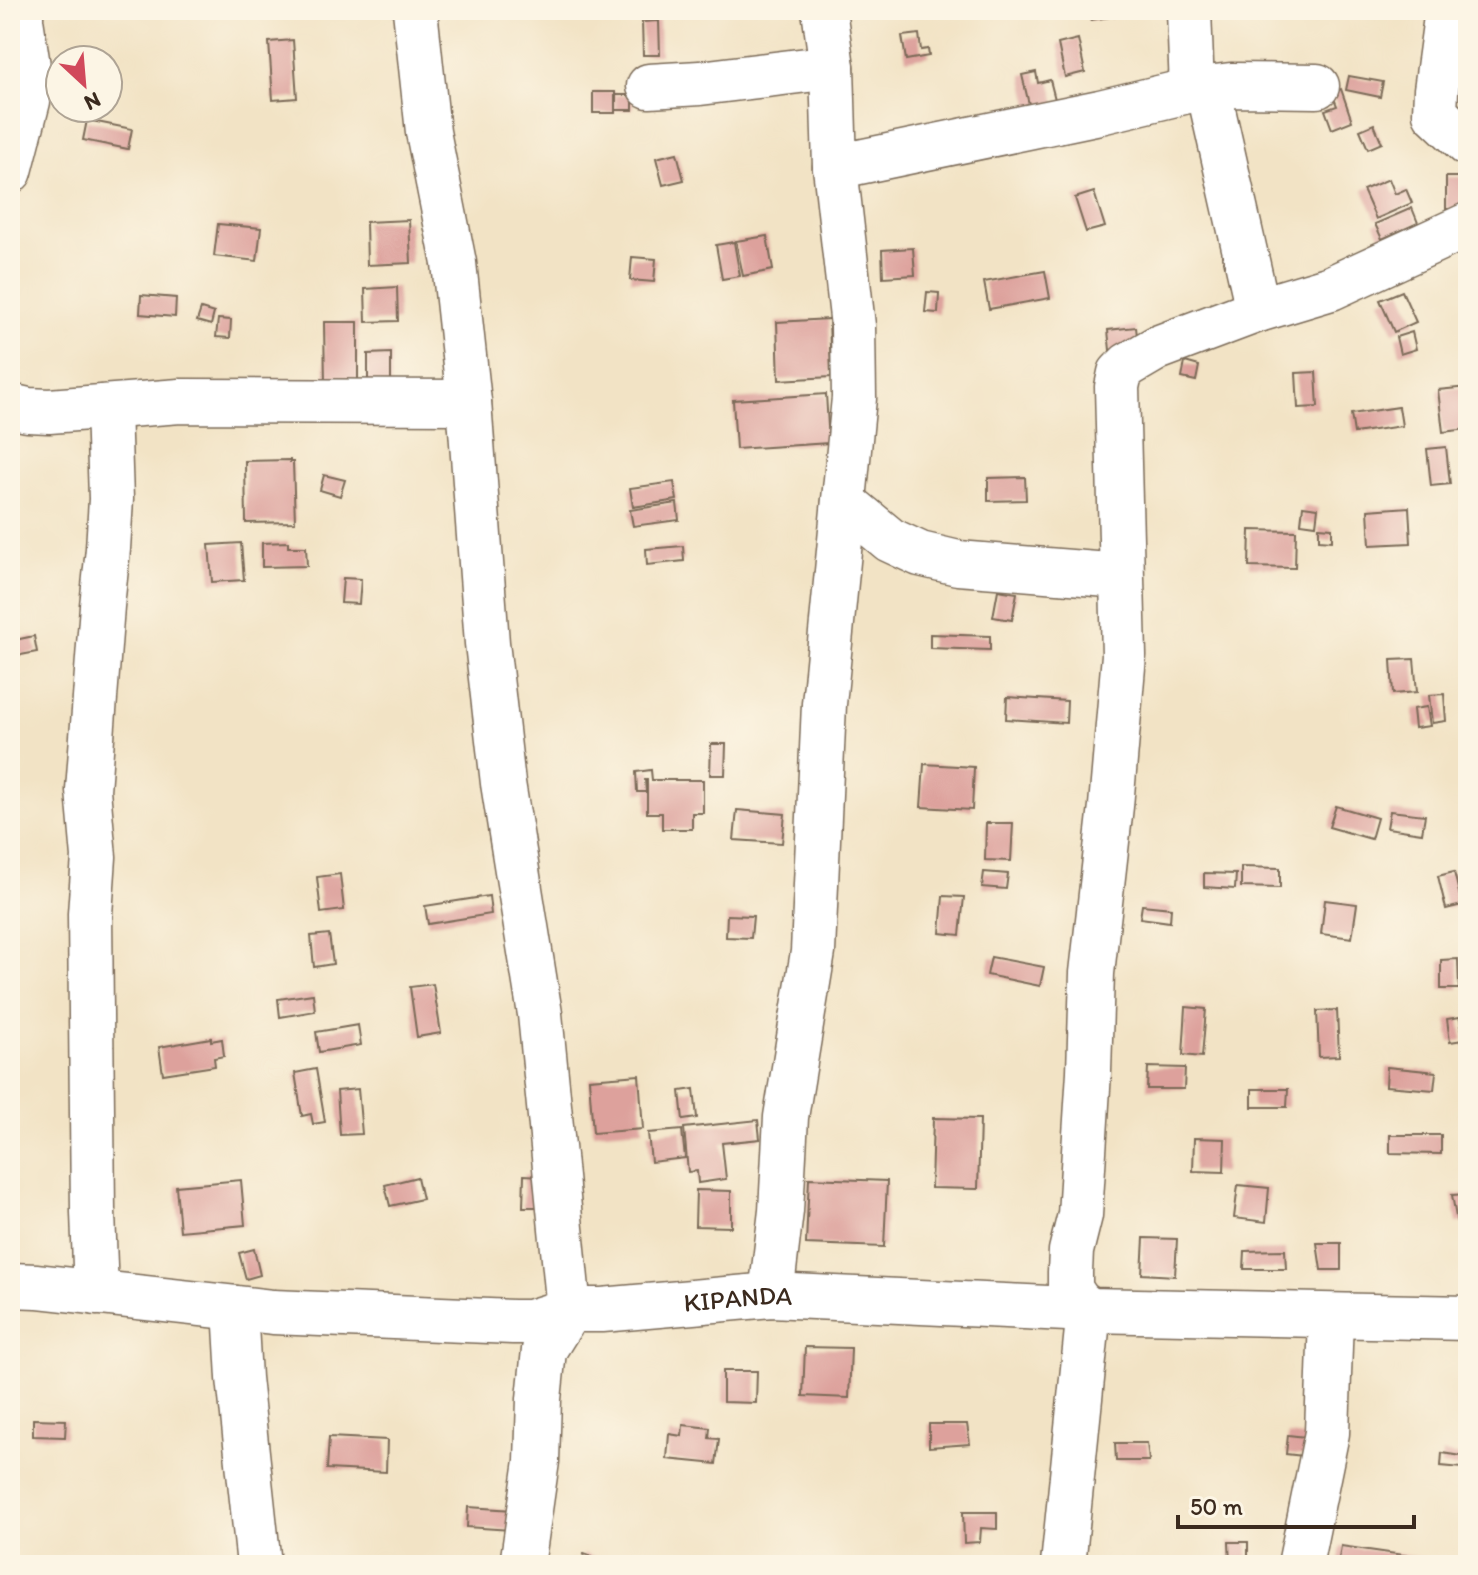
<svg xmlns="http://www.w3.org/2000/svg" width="1478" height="1575" font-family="Itim,sans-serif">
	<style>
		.building { fill: #dda19c }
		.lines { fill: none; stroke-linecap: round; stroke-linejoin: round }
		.minor-casing { stroke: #7b6b58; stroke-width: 47 }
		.minor { stroke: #fff; stroke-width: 44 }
		.labels { text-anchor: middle; stroke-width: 7; stroke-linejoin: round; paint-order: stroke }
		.street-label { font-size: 26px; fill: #3b2a1e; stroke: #fcf5e5 }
	</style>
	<rect width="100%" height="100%" fill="#fcf5e5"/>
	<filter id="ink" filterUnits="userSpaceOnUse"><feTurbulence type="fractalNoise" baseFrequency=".0125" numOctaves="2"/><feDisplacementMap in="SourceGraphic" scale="16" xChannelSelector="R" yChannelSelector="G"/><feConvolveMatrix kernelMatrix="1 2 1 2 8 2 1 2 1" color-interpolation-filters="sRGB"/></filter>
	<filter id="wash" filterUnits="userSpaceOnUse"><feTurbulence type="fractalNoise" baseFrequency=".006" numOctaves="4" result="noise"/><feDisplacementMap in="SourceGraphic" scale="32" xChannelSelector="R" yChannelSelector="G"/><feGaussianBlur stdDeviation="1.8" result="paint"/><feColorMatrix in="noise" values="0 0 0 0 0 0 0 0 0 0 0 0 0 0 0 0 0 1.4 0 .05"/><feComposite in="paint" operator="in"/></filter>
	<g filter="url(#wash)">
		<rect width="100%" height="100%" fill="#f2e3c5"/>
		<g id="blocks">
			<g class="building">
				<polygon points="1089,10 1128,10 1129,14 1090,20"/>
				<polygon points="659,21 660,55 643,55 642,22"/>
				<polygon points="919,34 921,50 928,49 929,56 906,60 902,36"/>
				<polygon points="1078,39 1085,72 1065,77 1058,44"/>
				<polygon points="293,40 297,98 273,100 269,42"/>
				<polygon points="1036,72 1038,83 1050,80 1059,115 1033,121 1022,75"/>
				<polygon points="1349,76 1383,82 1380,97 1346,90"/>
				<polygon points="1341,89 1352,121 1332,129 1325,110 1337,106 1332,93"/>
				<rect x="593" y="92" width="22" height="21"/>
				<rect x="616" y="95" width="17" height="15"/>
				<polygon points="87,120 132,129 128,149 83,140"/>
				<polygon points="1374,124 1382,143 1368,149 1360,130"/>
				<polygon points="677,153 684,180 663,185 656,158"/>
				<rect x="1446" y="177" width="22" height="32"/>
				<polygon points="1389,179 1395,194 1406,189 1412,203 1376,219 1363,190"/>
				<polygon points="1094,192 1105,227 1086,232 1075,198"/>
				<polygon points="1412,208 1418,223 1382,239 1375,224"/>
				<polygon points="409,220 411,263 367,265 366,222"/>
				<polygon points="218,224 261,228 257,261 214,256"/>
				<polygon points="767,236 773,270 743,276 736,241"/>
				<polygon points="734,242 740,276 722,279 716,245"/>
				<polygon points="913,248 915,275 883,277 882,250"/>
				<polygon points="632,257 656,259 654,282 630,280"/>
				<polygon points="1045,271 1050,298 989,309 984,282"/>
				<polygon points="397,287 398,321 366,322 365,289"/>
				<polygon points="1402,291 1416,322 1394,332 1380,300"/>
				<polygon points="927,292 939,293 938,313 925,312"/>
				<polygon points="141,295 176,298 175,317 140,314"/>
				<polygon points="201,309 214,313 211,325 197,321"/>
				<polygon points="218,319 231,320 230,338 216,337"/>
				<polygon points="829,319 831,377 779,380 777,322"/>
				<polygon points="324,322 358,322 358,384 325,385"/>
				<polygon points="1136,327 1139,356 1111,360 1108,330"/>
				<polygon points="1412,332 1416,349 1400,354 1396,337"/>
				<polygon points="391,353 391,392 368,392 368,354"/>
				<polygon points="1185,362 1199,366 1196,381 1182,378"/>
				<polygon points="1316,372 1318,407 1298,408 1296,373"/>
				<polygon points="1468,387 1468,429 1443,432 1438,390"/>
				<polygon points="826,394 829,443 736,449 733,400"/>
				<polygon points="1399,407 1402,426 1354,433 1351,414"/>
				<polygon points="1446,447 1450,484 1431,486 1427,449"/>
				<polygon points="290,460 290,462 293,462 295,522 246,523 245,461"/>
				<polygon points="324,475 345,480 340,496 320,490"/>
				<polygon points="1025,477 1026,500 988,501 988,478"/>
				<polygon points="674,482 677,500 633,507 630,488"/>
				<polygon points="677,503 679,520 633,526 630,510"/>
				<polygon points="1303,506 1318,508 1316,525 1301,523"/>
				<polygon points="1409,507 1411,543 1370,545 1368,510"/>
				<polygon points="1319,527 1332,528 1332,541 1319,540"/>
				<polygon points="1250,530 1296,531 1295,568 1249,567"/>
				<polygon points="288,542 288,547 306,547 307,566 262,567 262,543"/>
				<polygon points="241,543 244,580 212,582 209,545"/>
				<polygon points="683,546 684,561 647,565 646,549"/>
				<polygon points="343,578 361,579 359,604 341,603"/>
				<polygon points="998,590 1017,593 1012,620 993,617"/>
				<polygon points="930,634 990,636 990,650 930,648"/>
				<polygon points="34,636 37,652 10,657 10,641"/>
				<polygon points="1414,659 1417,692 1393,694 1391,660"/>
				<polygon points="1444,694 1446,721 1432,723 1429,695"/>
				<polygon points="1007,697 1067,701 1066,723 1006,719"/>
				<polygon points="1427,707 1430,726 1415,728 1413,709"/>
				<polygon points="711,744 726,744 725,775 710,775"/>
				<polygon points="924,764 974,767 972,810 921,807"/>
				<polygon points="651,770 652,780 703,780 703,813 692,813 692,829 662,829 662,813 647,813 647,780 645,780 646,792 637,792 636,772"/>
				<polygon points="1336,806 1377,818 1371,839 1329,827"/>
				<polygon points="737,810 785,814 782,843 734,840"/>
				<polygon points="1390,811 1425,815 1422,833 1387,828"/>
				<polygon points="986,823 1013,823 1011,861 985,860"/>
				<polygon points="1241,867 1280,868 1280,888 1241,887"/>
				<polygon points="984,872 1008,874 1006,889 982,887"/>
				<polygon points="1454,872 1462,905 1446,909 1438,876"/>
				<polygon points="1204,873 1236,874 1235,889 1204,887"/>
				<polygon points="340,874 344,910 321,913 317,877"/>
				<polygon points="489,896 491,914 428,924 425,906"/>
				<polygon points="943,896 964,897 960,935 940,933"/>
				<polygon points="1325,900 1357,904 1352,938 1321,934"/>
				<polygon points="1142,905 1171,908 1170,922 1140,918"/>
				<polygon points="727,915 753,916 751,938 726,937"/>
				<polygon points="329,934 333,964 314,967 311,936"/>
				<polygon points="991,957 1044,967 1040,986 987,975"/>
				<polygon points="1458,959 1459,989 1441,989 1441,960"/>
				<polygon points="433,984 441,1033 417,1037 410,987"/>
				<polygon points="313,994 315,1011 280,1017 278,999"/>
				<polygon points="1186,1007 1206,1009 1202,1057 1183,1055"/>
				<polygon points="1337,1010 1339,1056 1319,1057 1317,1011"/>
				<polygon points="1460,1017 1463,1040 1450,1042 1447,1019"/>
				<polygon points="358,1025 361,1045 319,1052 316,1032"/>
				<polygon points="211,1038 211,1041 222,1039 224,1056 214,1058 215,1066 163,1074 159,1047"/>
				<polygon points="1148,1067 1185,1068 1184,1089 1147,1089"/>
				<polygon points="1387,1067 1436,1072 1434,1090 1386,1086"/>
				<polygon points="316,1069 325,1122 313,1124 311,1114 302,1116 295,1073"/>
				<polygon points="639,1075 643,1129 593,1133 589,1079"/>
				<polygon points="358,1089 362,1134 340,1135 337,1091"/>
				<polygon points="694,1089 697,1118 683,1120 680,1091"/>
				<polygon points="1252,1089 1288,1089 1287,1107 1252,1107"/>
				<polygon points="933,1118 980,1119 978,1189 931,1188"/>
				<polygon points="758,1120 760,1139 722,1143 726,1179 698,1183 697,1171 688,1172 684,1128"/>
				<polygon points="682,1130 685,1158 651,1162 648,1133"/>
				<polygon points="1390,1135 1441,1135 1441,1154 1390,1153"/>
				<polygon points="1194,1138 1225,1139 1224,1172 1193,1171"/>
				<polygon points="524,1175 541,1176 541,1207 523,1207"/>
				<polygon points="417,1177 422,1199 390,1206 385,1185"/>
				<polygon points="809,1178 887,1181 884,1247 806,1244"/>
				<polygon points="241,1180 245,1225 180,1231 176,1186"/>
				<polygon points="1238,1185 1269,1188 1266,1222 1234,1218"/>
				<polygon points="696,1190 731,1191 731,1227 695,1226"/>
				<polygon points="1468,1194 1468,1222 1457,1223 1452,1195"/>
				<polygon points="1144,1238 1177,1239 1175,1276 1142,1274"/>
				<polygon points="1317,1243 1341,1243 1341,1270 1321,1270"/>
				<polygon points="254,1249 260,1275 246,1279 239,1253"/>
				<polygon points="1285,1250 1286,1269 1244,1269 1245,1251"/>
				<polygon points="805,1347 851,1348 849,1398 803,1396"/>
				<polygon points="723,1371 757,1371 756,1403 723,1402"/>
				<polygon points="33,1419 66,1420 65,1437 33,1436"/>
				<polygon points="929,1424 967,1424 970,1444 929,1447"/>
				<polygon points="683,1425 710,1428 709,1438 719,1439 716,1464 667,1459 669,1434 682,1436"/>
				<polygon points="1288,1435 1314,1438 1312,1457 1286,1454"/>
				<polygon points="329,1437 387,1440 386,1472 327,1469"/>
				<polygon points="1115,1443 1147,1443 1149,1461 1116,1461"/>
				<polygon points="1442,1453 1462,1456 1462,1468 1441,1466"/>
				<polygon points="468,1507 513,1510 511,1530 467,1527"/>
				<polygon points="963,1512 997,1512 997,1529 981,1528 980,1542 964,1543"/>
				<polygon points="1229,1542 1248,1542 1248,1565 1230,1565"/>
				<polygon points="1341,1546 1424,1558 1423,1565 1338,1565"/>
				<polygon points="584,1554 609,1563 609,1565 581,1565"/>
			</g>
		</g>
	</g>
	<g filter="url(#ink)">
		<use href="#blocks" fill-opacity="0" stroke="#7b6b58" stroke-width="2"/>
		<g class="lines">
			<g class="minor-casing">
				<g id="minor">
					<polyline points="415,10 428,132 454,263 469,402 487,643 503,783 540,1014 569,1310 544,1350 539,1399 537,1461 522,1565"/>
					<polyline points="1189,10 1192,90"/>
					<polyline points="1447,10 1436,90 1435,113 1468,144"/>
					<polyline points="649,86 700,83 832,67"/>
					<polyline points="1208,88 1258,310"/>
					<polyline points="835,167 1100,112 1192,90 1231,85 1317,86"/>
					<polyline points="10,171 28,101 30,79 21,20 21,10"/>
					<polyline points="10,406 28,410 49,411 180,401 469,402"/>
					<polyline points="844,502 890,540 920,554 958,563 1121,576"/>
					<path id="s1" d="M10 1285 37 1286 273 1312 513 1322H530L569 1310H602L771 1295 1089 1310 1468 1318"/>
					<polyline points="96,1293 93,1212 90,914 94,857 88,790 102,606 108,549 111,499 108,408"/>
					<polyline points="771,1295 781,1211 786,1117 813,952 824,704 854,398 853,326 835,167 832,67 824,10"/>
					<polyline points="235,1308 239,1378 259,1565"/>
					<polyline points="1063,1565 1089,1310 1078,1301 1070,1289 1070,1272 1071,1251 1080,1215 1089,1072 1092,973 1111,806 1124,655 1117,387 1120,373 1128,365 1157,348 1258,310 1331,288 1468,225"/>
					<polyline points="1300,1565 1327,1433 1331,1317"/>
				</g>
			</g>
			<use href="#minor" class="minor"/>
		</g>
	</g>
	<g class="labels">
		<g class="street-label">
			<text dy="9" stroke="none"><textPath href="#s1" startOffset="732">KIPANDA</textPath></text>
		</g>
	</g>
	<rect width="1478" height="1575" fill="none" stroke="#fcf5e5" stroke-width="40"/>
	<g transform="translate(84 84) rotate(154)"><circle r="38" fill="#fcf5e5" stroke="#afa495" stroke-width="2"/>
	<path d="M0-6L14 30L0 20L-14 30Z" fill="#d1495b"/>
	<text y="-12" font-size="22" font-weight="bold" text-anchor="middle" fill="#3b2a1e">N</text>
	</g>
	<path d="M1178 1515v12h236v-12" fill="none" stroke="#3b2a1e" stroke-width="4"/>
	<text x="1190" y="1515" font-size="24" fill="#3b2a1e" stroke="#fcf5e5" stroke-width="6" paint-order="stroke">50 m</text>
</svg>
